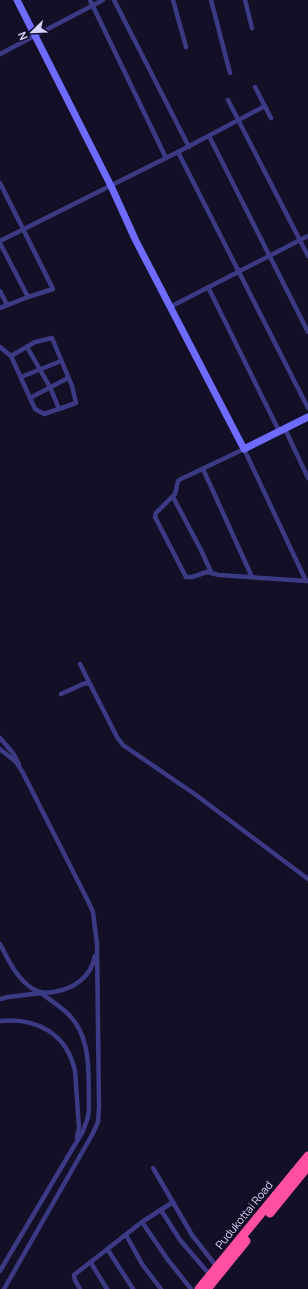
<svg xmlns="http://www.w3.org/2000/svg" width="308" height="1289" font-family="Manrope,sans-serif">
	<style>
		.lines { fill: none; stroke-linecap: round; stroke-linejoin: round }
		.street { stroke: #3d3a85; stroke-width: 4.5 }
		.secondary { stroke: #6f6bff; stroke-width: 7 }
		.highway { stroke: #ff4fa3; stroke-width: 9 }
		.labels { text-anchor: middle; stroke-width: 3; stroke-linejoin: round; paint-order: stroke }
		.street-label { font-size: 11px; fill: #d9d4ff; stroke: #130f26 }
	</style>
	<rect width="100%" height="100%" fill="#130f26"/>
	<g class="lines">
		<g class="street">
			<polyline points="90,0 166,158"/>
			<polyline points="114,0 189,147"/>
			<polyline points="173,0 186,47"/>
			<polyline points="211,0 230,73"/>
			<polyline points="245,0 252,28"/>
			<polyline points="0,54 103,0"/>
			<polyline points="255,87 271,118"/>
			<polyline points="228,100 308,256"/>
			<polyline points="209,136 308,332"/>
			<polyline points="178,152 308,408"/>
			<polyline points="0,183 53,289 28,297 0,308"/>
			<polyline points="0,241 178,152 265,106"/>
			<polyline points="0,243 28,297"/>
			<polyline points="208,287 279,431"/>
			<polyline points="0,291 7,305"/>
			<polyline points="170,307 308,236"/>
			<polyline points="0,347 11,356 35,409 44,414 76,403 72,386 52,338 35,342 11,356"/>
			<polyline points="27,347 50,387 59,409"/>
			<polyline points="21,377 61,361"/>
			<polyline points="30,398 68,378"/>
			<polyline points="285,429 308,478"/>
			<polyline points="203,469 252,577"/>
			<polyline points="173,497 201,550 211,572"/>
			<polyline points="306,581 244,449 181,479 178,481 175,494 156,513 155,517 186,577 192,577 207,572 219,575 306,581 308,581"/>
			<polyline points="80,664 90,684"/>
			<polyline points="61,694 83,684 87,683 90,684 117,737 123,745 196,795 308,879"/>
			<polyline points="0,738 13,753 19,764"/>
			<polyline points="0,749 16,762 23,773 87,899 93,912 97,944 99,1107 98,1122 92,1135 4,1289"/>
			<path d="M0 944C9 961 16 978 33 989 40 993 45 993 53 992 74 989 91 977 95 956"/>
			<path d="M0 999 8 997 41 993C49 999 58 1005 66 1012 93 1036 88 1075 89 1108L88 1117 83 1131 0 1271"/>
			<path d="M0 1021C37 1017 67 1034 75 1071L79 1128 77 1137"/>
			<polyline points="153,1168 192,1235 217,1267"/>
			<polyline points="161,1210 180,1240 210,1275"/>
			<polyline points="142,1222 168,1260 191,1289"/>
			<polyline points="126,1235 142,1264 161,1289"/>
			<polyline points="108,1250 133,1289"/>
			<polyline points="91,1263 107,1289"/>
			<polyline points="80,1289 75,1280 74,1275 142,1222 173,1202"/>
		</g>
		<polyline class="secondary" points="17,0 111,186 136,241 244,449 308,417"/>
		<g class="highway">
			<polyline points="270,1213 308,1166"/>
			<polyline points="199,1289 308,1156"/>
			<polyline points="207,1289 246,1241"/>
		</g>
	</g>
	<g class="labels">
		<g class="street-label">
			<text transform="translate(244 1215) rotate(-51)" y="4">Pudukottai Road</text>
		</g>
	</g>
	<g transform="translate(32 32) rotate(247)" stroke="#130f26" stroke-width="3" paint-order="stroke">
	<path d="M0-3L7 15L0 10L-7 15Z" fill="#d9d4ff"/>
	<text y="-6" font-size="11" font-weight="bold" text-anchor="middle" fill="#d9d4ff">N</text>
	</g>
</svg>
